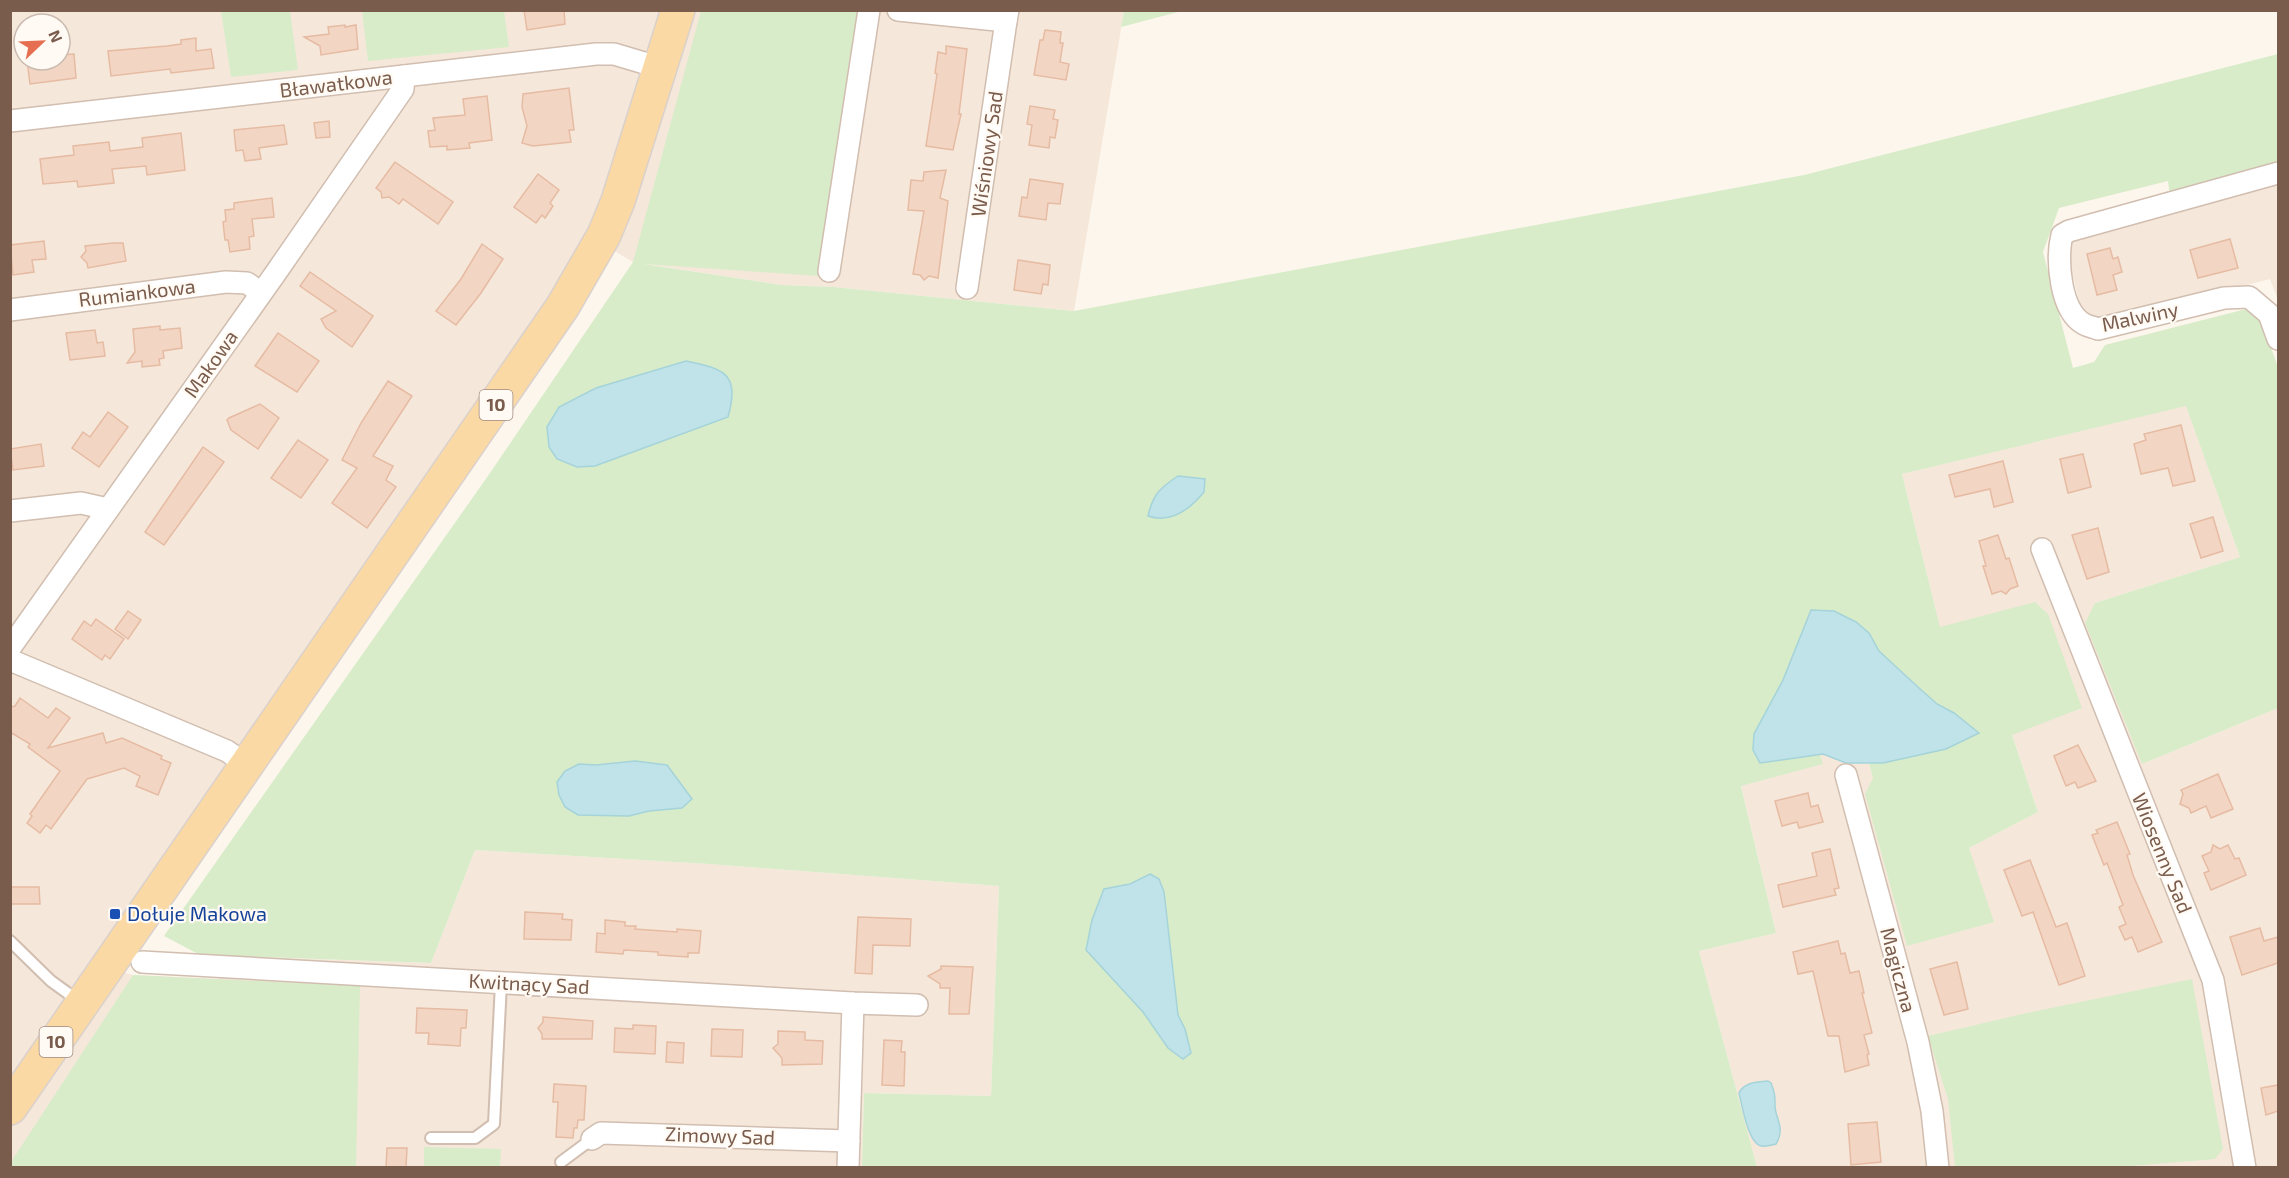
<svg xmlns="http://www.w3.org/2000/svg" width="2289" height="1178" font-family="'Exo 2',sans-serif">
	<style>
		.residential { fill: #f5e8da; fill-rule: evenodd }
		.green { fill: #d8ecc9 }
		.water { fill: #bfe3e8; stroke: #a5d3da; stroke-width: 1.5 }
		.building { fill: #f3d5c3; stroke: #e6bba3; stroke-width: 1.5 }
		.lines { fill: none; stroke-linecap: round; stroke-linejoin: round }
		.service-casing { stroke: #d1beb0; stroke-width: 14 }
		.minor-casing { stroke: #d1beb0; stroke-width: 24 }
		.primary-casing { stroke: #dad1cd; stroke-width: 36 }
		.service { stroke: #fff; stroke-width: 10 }
		.minor { stroke: #fff; stroke-width: 21 }
		.primary { stroke: #fbd9a5; stroke-width: 33 }
		.transit-dot { fill: #1a4fb4; stroke: #fffaf3; stroke-width: 2 }
		.labels { text-anchor: middle; stroke-width: 4.5; stroke-linejoin: round; paint-order: stroke }
		.shield { fill: #fffaf3; stroke: #a28b7f; stroke-width: 1.5 }
		.shield-label { font-size: 18px; font-weight: bold; fill: #7a5c4d }
		.street-label { font-size: 20px; fill: #7a5c4d; stroke: #fffaf3 }
		.transit-label { font-size: 20px; fill: #164399; stroke: #fffaf3; text-anchor: start }
	</style>
	<rect width="100%" height="100%" fill="#fdf6ec"/>
	<g class="residential">
		<path d="M10 11H1124L1074 311 833 287 782 285 633 262 587 235 456 443 103 967 133 975 218 979 222 956 431 963 475 850 709 864 999 886 991 1096 864 1093 862 1167H11ZM24 24H60V60H24Z"/>
		<polygon points="2278,178 2278,300 2270,279 2099,323 2082,313 2066,248 2076,234"/>
		<polygon points="2186,405 2240,557 2095,603 2142,764 2278,708 2278,1167 1757,1167 1699,951 1776,933 1741,785 1822,764 1819,750 1862,738 1873,778 1969,848 2038,812 2012,734 2082,707 1940,628 1902,474"/>
	</g>
	<g class="green">
		<polygon points="221,11 290,11 298,70 231,77"/>
		<polygon points="362,11 504,11 509,47 368,61"/>
		<polygon points="701,11 859,11 819,276 644,264 782,285 833,287 1074,311 1804,175 2278,54 2278,166 2170,197 2168,181 2059,208 2043,252 2073,368 2094,362 2105,345 2246,309 2260,317 2278,367 2278,708 2142,764 2085,623 2095,603 2240,557 2186,406 1902,474 1940,627 2035,602 2048,614 2082,708 2012,735 2038,812 1969,848 1994,922 1907,946 1865,794 1873,778 1862,738 1819,751 1823,764 1741,786 1776,933 1699,951 1757,1167 862,1167 864,1093 991,1096 999,886 709,864 475,850 431,963 200,955 164,936 490,473 633,262"/>
		<polygon points="1124,11 1124,10 1182,11 1121,27"/>
		<polygon points="133,975 360,986 356,1167 11,1167 11,1162"/>
		<polygon points="2192,979 2223,1149 2215,1159 2107,1168 1955,1167 1948,1099 1928,1036 2027,1013"/>
		<polygon points="424,1147 501,1149 500,1167 424,1167"/>
	</g>
	<g class="water">
		<path d="M686 361C725 369 740 374 728 417L595 466 577 467 557 459 549 447 547 427 559 407 596 388Z"/>
		<path d="M1178 476 1205 479 1204 492C1190 509 1171 524 1148 516 1153 494 1160 488 1178 476Z"/>
		<polygon points="1811,610 1834,611 1856,622 1869,633 1879,651 1919,688 1937,704 1954,713 1979,733 1946,749 1883,763 1846,763 1823,754 1760,763 1753,750 1754,734 1783,680"/>
		<polygon points="635,761 667,765 692,799 682,808 649,811 629,816 578,815 565,807 559,795 557,782 565,771 579,764 596,765"/>
		<polygon points="1150,874 1159,879 1164,892 1178,1015 1185,1029 1191,1053 1183,1059 1168,1048 1143,1012 1086,950 1092,920 1104,889 1130,884"/>
		<path d="M1768 1081 1771 1083C1775 1093 1775 1096 1775 1106 1775 1118 1786 1128 1776 1144 1772 1145 1766 1147 1761 1146 1748 1143 1742 1105 1739 1093 1744 1082 1757 1082 1768 1081Z"/>
	</g>
	<g class="building">
		<polygon points="524,10 564,10 565,24 527,30"/>
		<polygon points="345,25 345,27 356,25 358,49 321,55 320,46 304,37 329,34 328,27"/>
		<polygon points="1045,30 1061,32 1060,43 1063,43 1060,62 1069,64 1066,80 1034,75 1040,40 1043,40"/>
		<polygon points="196,38 196,51 211,49 214,68 171,73 170,69 111,76 108,51 167,46 181,44 181,40"/>
		<polygon points="946,46 967,49 959,114 961,114 953,150 926,146 937,74 935,73 938,52 946,54"/>
		<polygon points="74,54 76,78 30,84 27,60 60,60 60,55"/>
		<polygon points="569,88 574,130 569,130 571,142 533,146 522,143 527,126 522,107 523,94"/>
		<polygon points="487,96 492,140 469,143 470,148 447,150 447,146 430,147 428,131 435,130 433,118 465,115 463,99"/>
		<polygon points="1030,106 1055,110 1053,119 1058,120 1055,138 1050,137 1049,148 1029,145 1032,125 1027,124"/>
		<polygon points="329,121 330,137 316,138 314,123"/>
		<polygon points="284,125 287,144 259,148 261,159 245,161 243,150 236,151 234,130"/>
		<polygon points="181,133 185,170 147,175 146,166 112,169 114,183 78,187 77,181 43,184 40,159 74,155 73,146 109,142 110,151 143,147 142,138"/>
		<polygon points="395,162 453,202 438,224 403,199 399,204 389,197 382,198 381,192 376,188"/>
		<polygon points="946,170 940,198 948,201 938,278 929,276 924,280 920,275 913,274 924,211 908,210 911,180 923,181 924,172"/>
		<polygon points="538,174 559,190 550,203 553,206 545,218 542,215 536,223 514,207"/>
		<polygon points="1030,179 1063,184 1060,204 1048,203 1046,220 1019,216 1022,197 1027,198"/>
		<polygon points="272,198 274,217 252,219 254,236 249,237 250,249 230,252 228,240 225,240 223,222 226,221 225,210 234,209 234,203"/>
		<polygon points="2230,239 2238,268 2198,278 2190,250"/>
		<polygon points="44,241 46,259 32,260 34,272 13,275 10,245"/>
		<polygon points="113,243 123,243 126,261 88,268 87,263 81,257 86,251 85,246"/>
		<polygon points="482,244 503,259 481,293 456,325 436,311 461,279"/>
		<polygon points="2110,248 2113,259 2118,257 2122,272 2113,275 2117,290 2097,295 2087,254"/>
		<polygon points="1018,260 1050,265 1048,285 1043,284 1041,294 1014,290"/>
		<polygon points="310,272 373,316 352,347 326,328 321,319 336,311 300,286"/>
		<polygon points="160,326 160,330 180,328 182,348 163,351 164,358 159,359 160,365 142,367 142,361 127,363 135,352 133,329"/>
		<polygon points="95,330 97,343 103,342 105,356 70,360 66,333"/>
		<polygon points="278,333 319,361 297,392 255,366"/>
		<polygon points="388,381 412,396 373,456 393,466 386,480 396,487 367,528 332,503 357,468 342,460 361,423"/>
		<polygon points="260,404 279,418 258,449 231,430 227,420 229,418"/>
		<polygon points="108,412 128,427 99,467 72,448 83,432 90,437"/>
		<polygon points="2181,425 2195,481 2173,486 2168,468 2141,474 2134,444 2146,440 2144,434"/>
		<polygon points="298,440 328,460 301,498 271,478"/>
		<polygon points="41,444 44,466 13,470 10,449"/>
		<polygon points="203,447 224,462 164,545 145,532"/>
		<polygon points="2083,454 2091,487 2068,493 2060,459"/>
		<polygon points="2003,461 2013,502 1994,507 1990,489 1955,497 1949,475"/>
		<polygon points="2213,517 2223,551 2201,558 2190,524"/>
		<polygon points="2098,528 2109,572 2087,579 2072,535"/>
		<polygon points="1998,535 2006,559 2009,558 2018,586 2010,589 2006,594 2001,591 1992,594 1983,566 1986,566 1979,541"/>
		<polygon points="128,611 141,620 128,639 115,629"/>
		<polygon points="96,619 124,639 110,659 105,655 102,660 72,639 84,621 91,626"/>
		<polygon points="20,698 48,718 56,708 70,718 48,748 103,733 106,743 122,738 162,756 161,759 171,763 158,795 136,786 140,776 124,768 87,779 51,829 46,825 40,833 27,823 32,816 30,814 60,771 28,747 30,744 10,732 10,707 15,706"/>
		<polygon points="2078,745 2096,781 2078,788 2075,782 2066,786 2054,756"/>
		<polygon points="2218,774 2233,809 2211,818 2206,806 2191,813 2189,808 2180,804 2183,794 2181,790"/>
		<polygon points="1808,793 1811,807 1818,805 1823,822 1799,828 1797,822 1782,826 1775,801"/>
		<polygon points="2117,822 2130,854 2127,855 2133,875 2162,942 2138,952 2132,937 2125,940 2119,927 2126,924 2119,907 2123,905 2107,863 2104,865 2092,835 2098,833 2096,830"/>
		<polygon points="2213,845 2220,849 2228,845 2235,859 2239,858 2246,875 2211,890 2204,873 2209,871 2202,856 2211,852"/>
		<polygon points="1830,849 1839,888 1834,889 1836,895 1783,907 1778,885 1817,876 1812,853"/>
		<polygon points="2030,860 2056,927 2067,923 2085,976 2059,985 2033,912 2022,916 2004,870"/>
		<polygon points="10,887 39,887 40,904 10,904"/>
		<polygon points="525,912 563,914 562,919 572,920 571,940 524,939"/>
		<polygon points="858,917 911,919 910,946 873,945 872,974 855,973"/>
		<polygon points="605,920 625,922 625,926 636,926 635,929 677,932 677,929 701,931 699,953 688,953 688,957 658,955 658,952 624,950 623,954 596,952 597,933 605,934"/>
		<polygon points="2260,928 2264,941 2278,937 2278,963 2242,975 2230,937"/>
		<polygon points="1838,941 1841,954 1845,953 1850,973 1859,971 1864,993 1862,993 1872,1033 1864,1035 1869,1054 1867,1055 1869,1065 1845,1072 1839,1036 1828,1036 1813,971 1798,974 1793,952"/>
		<polygon points="1957,962 1968,1009 1944,1015 1930,969"/>
		<polygon points="941,966 973,967 969,1014 949,1014 950,988 940,988 940,984 928,976 941,969"/>
		<polygon points="417,1008 467,1010 466,1028 461,1028 460,1046 428,1044 429,1033 416,1033"/>
		<polygon points="543,1017 593,1021 592,1039 542,1039 542,1034 538,1028 543,1022"/>
		<polygon points="633,1025 656,1026 655,1054 614,1052 615,1028 633,1029"/>
		<polygon points="712,1029 743,1030 742,1057 711,1056"/>
		<polygon points="778,1031 805,1032 805,1040 823,1041 822,1064 782,1065 782,1058 773,1048 778,1044"/>
		<polygon points="884,1040 902,1041 901,1052 905,1052 904,1086 882,1085"/>
		<polygon points="667,1042 684,1043 683,1063 666,1062"/>
		<polygon points="554,1084 586,1086 584,1120 578,1120 577,1128 574,1128 573,1138 556,1137 558,1102 553,1102"/>
		<polygon points="2278,1085 2278,1111 2266,1115 2261,1088"/>
		<polygon points="1877,1122 1881,1162 1851,1165 1848,1124"/>
		<polygon points="387,1148 407,1148 406,1167 386,1167"/>
	</g>
	<g class="lines">
		<g class="service-casing">
			<g id="service">
				<polyline points="10,941 51,981 80,1002"/>
				<polyline points="431,1138 475,1138 494,1124 501,983"/>
				<polyline points="561,1162 592,1139"/>
			</g>
		</g>
		<g class="minor-casing">
			<g id="minor">
				<polyline points="898,10 1006,21 1008,10"/>
				<polyline points="10,121 596,54 614,54 661,68"/>
				<path d="M2278 173 2069 231 2062 235C2056 259 2060 311 2084 324 2089 327 2094 327 2098 329L2224 298 2249 297 2269 314 2278 339"/>
				<polyline points="829,271 869,10"/>
				<polyline points="967,288 1006,21"/>
				<polyline points="10,310 226,282 247,283 261,293"/>
				<polyline points="10,511 81,503 108,509"/>
				<polyline points="2042,549 2213,980 2245,1168"/>
				<polyline points="10,648 275,274 403,89 404,76"/>
				<polyline points="10,660 227,751 247,765"/>
				<polyline points="1846,775 1918,1042 1932,1111 1938,1168"/>
				<polyline points="142,962 853,1003 917,1005"/>
				<polyline points="592,1139 601,1133 849,1141"/>
				<polyline points="848,1168 853,1003"/>
			</g>
		</g>
		<g class="primary-casing">
			<polyline id="primary" points="10,1108 563,306 604,235 618,201 678,10"/>
		</g>
		<use href="#service" class="service"/>
		<use href="#minor" class="minor"/>
		<use href="#primary" class="primary"/>
	</g>
	<rect class="transit-dot" x="109" y="908" width="12" height="12" rx="3"/>
	<g class="labels">
		<g class="shield">
			<rect x="479.5" y="390" width="33" height="30" rx="4.5"/>
			<rect x="39.5" y="1027" width="33" height="30" rx="4.5"/>
		</g>
		<g class="shield-label">
			<text x="496" y="411">10</text>
			<text x="56" y="1048">10</text>
		</g>
		<g class="street-label">
			<text transform="translate(336 84) rotate(-7)" y="7">Bławatkowa</text>
			<text transform="translate(987 154) rotate(-82)" y="7">Wiśniowy Sad</text>
			<text transform="translate(137 293) rotate(-7)" y="7">Rumiankowa</text>
			<text transform="translate(2140 317) rotate(-12)" y="7">Malwiny</text>
			<text transform="translate(211 364) rotate(-55)" y="7">Makowa</text>
			<text transform="translate(2162 853) rotate(68)" y="7">Wiosenny Sad</text>
			<text transform="translate(1898 970) rotate(75)" y="7">Magiczna</text>
			<text transform="translate(529 984) rotate(3)" y="7">Kwitnący Sad</text>
			<text transform="translate(720 1136) rotate(2)" y="7">Zimowy Sad</text>
		</g>
		<g class="transit-label">
			<text x="127" y="921">Dołuje Makowa</text>
		</g>
	</g>
	<rect width="2289" height="1178" fill="none" stroke="#7a5c4d" stroke-width="24"/>
	<g transform="translate(42 42) rotate(67)"><circle r="28" fill="#fffaf3" stroke="#cabbb1" stroke-width="1.5"/>
	<path d="M0-4.5L10 22L0 15L-10 22Z" fill="#e76f51"/>
	<text y="-9" font-size="16" font-weight="bold" text-anchor="middle" fill="#7a5c4d">N</text>
	</g>
</svg>
